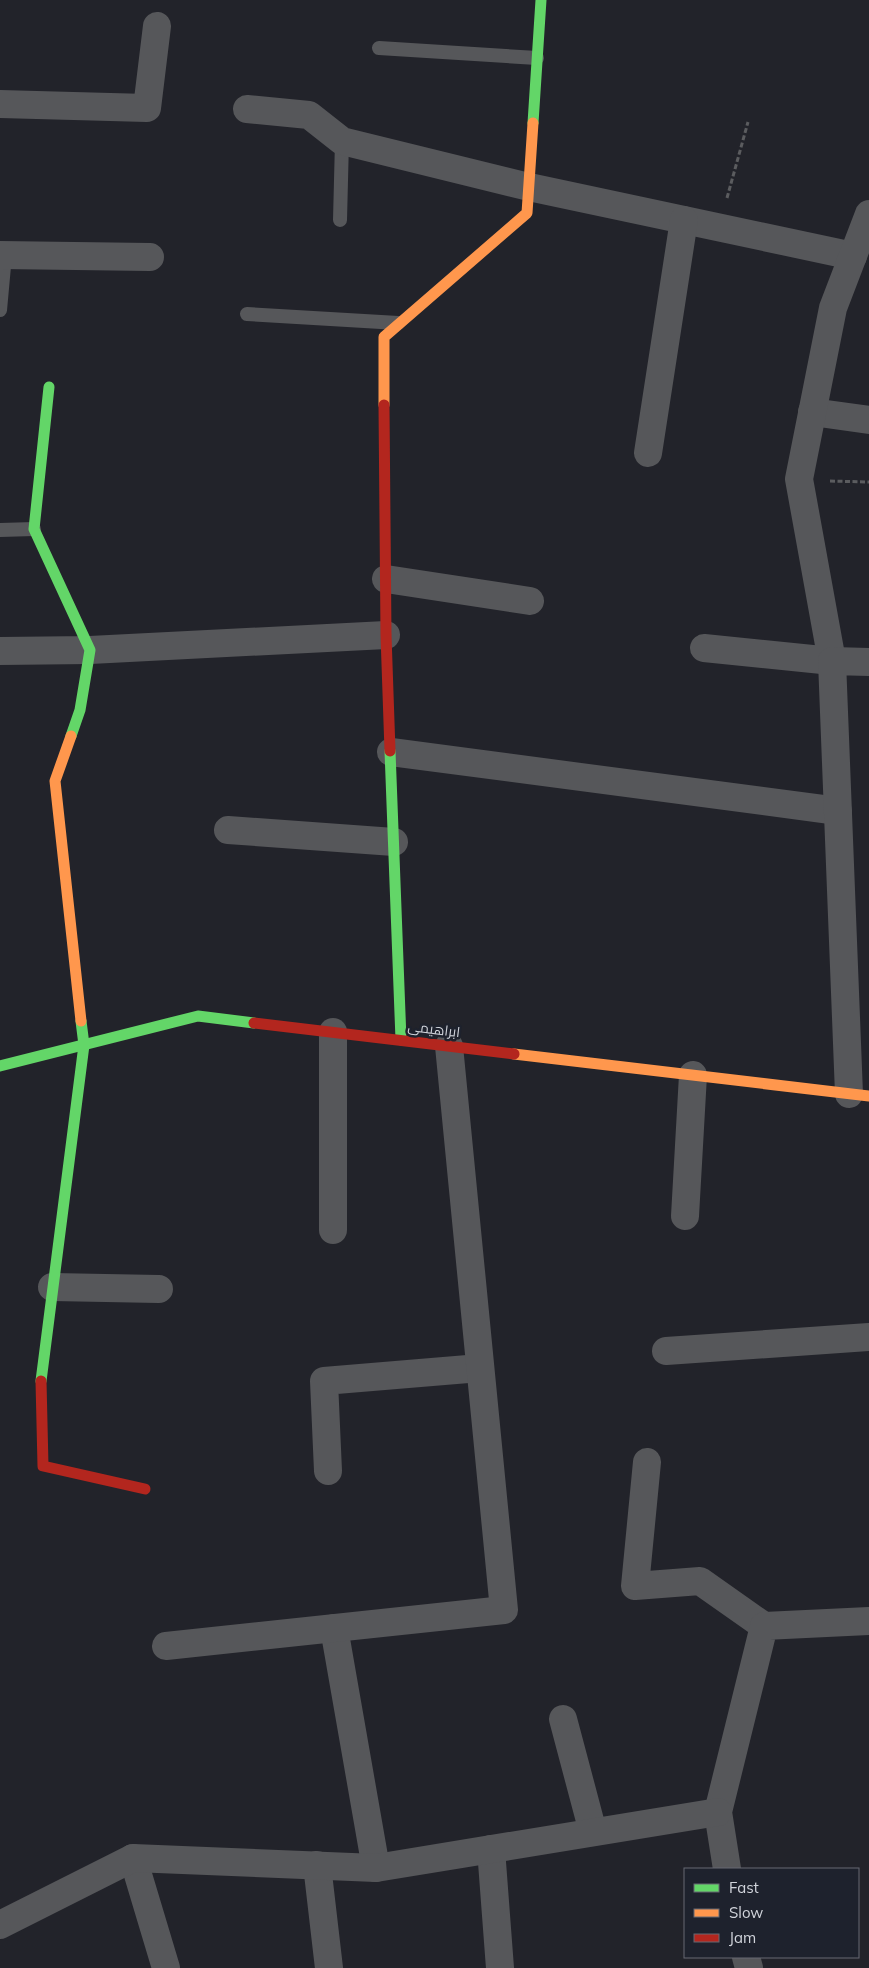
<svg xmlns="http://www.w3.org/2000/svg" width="869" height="1968" font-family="Mulish,Cairo,sans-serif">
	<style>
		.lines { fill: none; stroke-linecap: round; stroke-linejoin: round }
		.path { stroke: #5b5c5f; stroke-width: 3; stroke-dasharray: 5 2.5; stroke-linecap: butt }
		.lane { stroke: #56575a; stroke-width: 14 }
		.street { stroke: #56575a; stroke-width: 28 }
		.fast { stroke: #63d668; stroke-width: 11 }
		.slow { stroke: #ff974d; stroke-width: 11 }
		.jam { stroke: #b3261e; stroke-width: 11 }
		.labels { text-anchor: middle; stroke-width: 5; stroke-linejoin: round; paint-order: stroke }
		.street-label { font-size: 14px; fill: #d1d4db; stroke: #1e222d }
	</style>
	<rect width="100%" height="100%" fill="#22232a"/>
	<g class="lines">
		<g class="path">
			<polyline points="727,198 748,122"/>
			<polyline points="830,481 869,482"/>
		</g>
		<g class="lane">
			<polyline points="379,48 537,58"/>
			<polyline points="340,220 342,141"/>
			<polyline points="0,310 5,255"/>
			<polyline points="247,314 398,323"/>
			<polyline points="0,530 34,529"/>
		</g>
		<g class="street">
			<polyline points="0,104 147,108 157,26"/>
			<polyline points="247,109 309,115 342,141 529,187 853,256"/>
			<polyline points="0,255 150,257"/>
			<polyline points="812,412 869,420"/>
			<polyline points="648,453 684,220"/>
			<polyline points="386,579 530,601"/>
			<polyline points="704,648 832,661 799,479 833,308 869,214"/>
			<polyline points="0,651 90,650 386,635"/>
			<polyline points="391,752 838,811"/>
			<polyline points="228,830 394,842"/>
			<polyline points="849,1094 832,661 869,662"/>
			<polyline points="685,1216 693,1075"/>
			<polyline points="333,1230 333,1032"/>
			<polyline points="52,1287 159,1289"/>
			<polyline points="666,1351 869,1337"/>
			<polyline points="647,1462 635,1586 700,1581 764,1626"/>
			<polyline points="328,1471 324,1381 480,1368"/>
			<polyline points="334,1628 376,1868"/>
			<polyline points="166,1646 504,1610 449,1046"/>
			<polyline points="563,1719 593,1832"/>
			<polyline points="491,1849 500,1968"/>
			<polyline points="133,1858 166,1968"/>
			<polyline points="317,1865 329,1968"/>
			<polyline points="727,1869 718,1812 764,1626 869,1621"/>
			<polyline points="0,1925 133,1858 376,1868 718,1812"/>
			<polyline points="746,1957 749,1968"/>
		</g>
		<g class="fast">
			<polyline points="533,123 541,0"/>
			<polyline points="49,387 34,529 90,650 80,710 71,736"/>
			<polyline points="390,751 401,1040"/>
			<polyline points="0,1066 198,1016 254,1023"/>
			<polyline points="41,1381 84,1045 81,1021"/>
		</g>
		<g class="slow">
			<polyline points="384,405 384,337 527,213 533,123"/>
			<polyline points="71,736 55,781 81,1021"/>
			<polyline points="514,1054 869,1096"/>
		</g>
		<g class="jam">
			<polyline points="384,405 386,635 390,751"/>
			<polyline points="254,1023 514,1054"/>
			<polyline points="41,1381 43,1466 145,1489"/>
		</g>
	</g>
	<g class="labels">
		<g class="street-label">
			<text transform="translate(434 1029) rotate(7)" y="5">ابراهیمی</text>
		</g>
	</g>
	<rect x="684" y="1868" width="175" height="90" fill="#1e222d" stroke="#666973"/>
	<rect x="694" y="1884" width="25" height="8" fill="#63d668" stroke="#666973"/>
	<text x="729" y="1893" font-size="15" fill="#d1d4db">Fast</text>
	<rect x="694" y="1909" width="25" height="8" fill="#ff974d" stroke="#666973"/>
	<text x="729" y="1918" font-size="15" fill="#d1d4db">Slow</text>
	<rect x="694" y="1934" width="25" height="8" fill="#b3261e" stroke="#666973"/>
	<text x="729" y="1943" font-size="15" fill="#d1d4db">Jam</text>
</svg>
